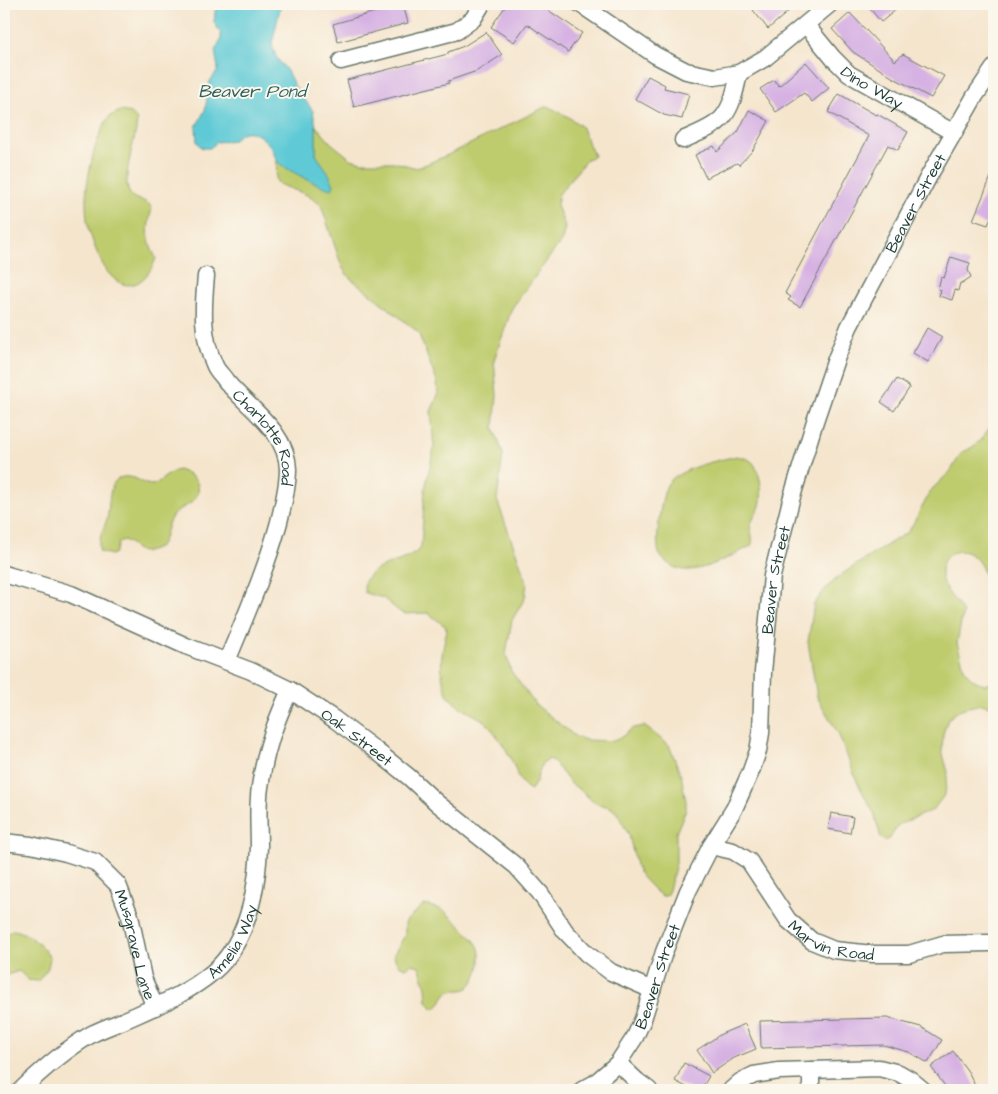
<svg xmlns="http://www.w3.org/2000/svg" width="998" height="1094" font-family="'Architects Daughter',sans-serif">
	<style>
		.green { fill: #bfcc6e; stroke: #6f8451 }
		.water { fill: #5ecad6; stroke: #3e8485 }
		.building { fill: #d6b1e3 }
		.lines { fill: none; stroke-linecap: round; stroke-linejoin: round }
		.minor-casing { stroke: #6a786a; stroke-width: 19 }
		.minor { stroke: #fff; stroke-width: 16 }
		.labels { text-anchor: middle; stroke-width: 4; stroke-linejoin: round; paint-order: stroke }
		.street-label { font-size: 16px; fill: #1f3d34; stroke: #fbf7ec }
		.water-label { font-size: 18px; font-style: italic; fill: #2f605c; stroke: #fbf7ec }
	</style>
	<rect width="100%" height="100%" fill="#fbf7ec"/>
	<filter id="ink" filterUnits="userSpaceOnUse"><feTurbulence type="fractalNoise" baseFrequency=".02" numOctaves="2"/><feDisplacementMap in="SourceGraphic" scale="10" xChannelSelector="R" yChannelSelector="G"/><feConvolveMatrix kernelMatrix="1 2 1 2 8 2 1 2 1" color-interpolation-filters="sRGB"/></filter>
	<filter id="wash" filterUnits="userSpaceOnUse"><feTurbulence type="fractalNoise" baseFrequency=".0096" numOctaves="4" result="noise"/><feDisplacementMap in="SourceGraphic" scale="20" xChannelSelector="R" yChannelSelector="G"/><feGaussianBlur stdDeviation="1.12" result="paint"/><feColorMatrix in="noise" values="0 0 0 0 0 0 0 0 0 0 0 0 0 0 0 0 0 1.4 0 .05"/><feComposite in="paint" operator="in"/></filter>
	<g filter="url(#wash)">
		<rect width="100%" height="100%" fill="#f5e5cd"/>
		<g class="green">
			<path d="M547 106 567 116 581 126 594 156 587 159 559 194 557 205 565 227 562 240 512 308 494 360 497 395 494 428 503 454 497 500 527 583 525 598 512 620 506 654 511 671 535 704 576 737 586 740 614 741 620 738 633 728 644 726 669 745 681 775 686 801V809L676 833V863L669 890 666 896H662L655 891 640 875 636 865 629 835 617 813 610 807 597 804 592 801 582 791 571 784 553 761 549 759 542 763 536 782 531 790C517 784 516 767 509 755 504 745 497 736 490 727 480 713 454 711 446 691 438 670 442 650 447 630L445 626 428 613 406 614 400 612 383 598 365 593C356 563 409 566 421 547L425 489 434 448 431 411 438 395 437 382 418 332 349 277 342 267 321 205 307 195 279 184 276 180 277 161 307 180 328 172 316 155V126L331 143 351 159 362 162H394L417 168 450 154Z"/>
			<path d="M121 111 131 113 137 120C137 139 120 178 130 194 135 202 146 198 152 208 147 228 146 240 156 258 149 279 130 296 111 276 100 265 89 234 87 219 84 193 88 176 94 151 97 142 104 122 110 116 113 114 118 112 121 111Z"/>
			<path d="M994 421V585L986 580C976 535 934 549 942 580 946 593 957 601 963 613L957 643 965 671 972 679 984 685 990 683 994 677V707L981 704 961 709 948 719 943 734 942 751 948 772 945 794 933 810 898 825 891 837 886 841 881 838 874 813 858 784 838 733 817 697 808 642 814 604 826 588 842 574 909 531 932 489 950 472 962 452C977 448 986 433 994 421Z"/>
			<path d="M737 456C743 458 750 458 754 464 761 475 763 493 760 506 758 512 753 517 751 524 749 532 755 537 751 546 733 555 696 577 676 568 669 565 662 560 659 553 655 540 661 497 667 485 669 482 672 478 675 477 693 465 716 461 737 456Z"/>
			<path d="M178 470C185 472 196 477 198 485 202 504 178 506 171 518 162 533 169 549 145 552 135 553 132 541 123 540L119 542 115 553 111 555 100 552C96 541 104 529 107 519 111 503 105 470 134 478 140 480 145 485 152 485 159 484 168 472 178 470Z"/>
			<path d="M426 905C431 907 440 908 444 911 451 916 472 937 477 944 484 956 479 978 469 987 464 992 457 989 451 991 441 994 443 1007 433 1009L427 1001 426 987 419 966 412 964 406 968C398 966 395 962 394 954L405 935V923L407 920 422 906Z"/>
			<path d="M12 930C26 930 44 947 50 958L48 968 38 981 28 980 19 971 4 976C4 962 0 937 12 930Z"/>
		</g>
		<path class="water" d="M216 4H281L272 44 276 57 287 71 295 87 313 111 316 126V155L328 172 334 185 332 189C323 188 282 168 277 161 274 157 274 151 271 147 261 134 245 124 234 140L217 142 210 148H202L197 142 196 127 205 110 210 81 217 72 218 68 215 51 221 39V34L214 22Z"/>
		<g id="blocks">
			<g class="building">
				<polygon points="403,4 408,23 338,42 333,24"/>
				<polygon points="507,4 539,4 582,33 568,52 527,24 514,42 491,27"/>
				<polygon points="760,4 797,4 768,29 753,10"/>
				<polygon points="866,4 903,4 881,22"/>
				<polygon points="850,13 895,61 903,54 944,76 931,98 892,77 853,52 832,29"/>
				<polygon points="486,32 502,55 477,71 448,81 449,83 354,107 347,80 448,54 448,52 464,46"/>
				<polygon points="806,62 829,88 812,102 804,93 776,112 760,89 774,80 779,86"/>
				<polygon points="648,76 665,85 664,88 689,94 682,119 664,115 635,99"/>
				<polygon points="839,94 876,115 877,114 908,132 898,150 888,145 800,307 788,300 791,297 785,293 869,136 828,112"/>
				<polygon points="749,110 769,121 753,150 739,165 737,163 706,178 695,155 714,146 717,152 738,132"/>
				<polygon points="993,172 994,210 988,225 973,220"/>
				<polygon points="951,257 970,263 968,270 971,277 962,283 960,283 958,291 955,290 952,300 939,296 941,290 938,289 941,277 944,278"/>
				<polygon points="927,328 942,337 928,362 913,353"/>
				<polygon points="897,379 910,387 894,411 881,402"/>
				<polygon points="831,813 853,817 850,833 828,829"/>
				<polygon points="887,1018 921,1027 942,1040 928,1063 909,1052 883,1045 761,1048 760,1021"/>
				<polygon points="745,1024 756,1049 734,1058 712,1073 697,1050 721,1034"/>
				<polygon points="953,1051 969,1073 977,1090 948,1090 931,1067"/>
				<polygon points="684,1063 709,1076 701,1090 692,1090 675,1081"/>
			</g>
		</g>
	</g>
	<g filter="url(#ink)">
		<use href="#blocks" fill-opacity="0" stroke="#6a786a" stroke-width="1"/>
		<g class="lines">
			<g class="minor-casing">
				<g id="minor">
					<polyline points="580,4 655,55 686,71 715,77 739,73 765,58 830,4"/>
					<path id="s1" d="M806 25 833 58 849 74 954 133"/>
					<polyline points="341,61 457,31 473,19 482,4"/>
					<path d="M683 140C695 134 714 128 723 117 733 105 736 87 739 73"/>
					<path id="s2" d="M206 276C203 307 201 337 215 366 217 371 223 376 226 381 248 408 287 431 288 469 288 487 283 505 279 522 266 570 246 615 227 661"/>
					<path id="s3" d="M4 574 71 594 186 646 251 671 290 690 334 719 374 749 409 777 437 803 516 866 540 893 565 931 587 954 611 972 652 990"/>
					<path id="s4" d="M4 842 31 845 66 853 95 862 118 885 130 916 143 978 155 1007"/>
					<path id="s5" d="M711 846 733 851 749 861 788 920 812 941 834 950 873 954H909L943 944 989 943"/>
					<polyline points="618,1063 637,1081 649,1090"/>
					<path id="s6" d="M21 1090C43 1069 66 1049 92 1034 102 1029 113 1025 123 1021 154 1007 187 994 213 972 248 942 257 891 259 847 259 827 257 807 260 787 265 750 275 723 290 690"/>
					<path id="s7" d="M582 1090 595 1083 618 1063 635 1037 643 1019 664 952 688 891 711 846 734 809 751 771 758 751 761 733 763 672 772 576 791 500 815 421 836 359 849 327 930 174 975 96 994 68"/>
					<polyline points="731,1090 740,1082 754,1075 779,1071 879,1068 899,1073 911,1080 923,1090"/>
					<polyline points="811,1090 811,1070"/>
				</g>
			</g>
			<use href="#minor" class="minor"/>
		</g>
	</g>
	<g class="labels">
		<g class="street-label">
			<text dy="6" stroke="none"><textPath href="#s1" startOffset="92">Dino Way</textPath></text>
			<text dy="6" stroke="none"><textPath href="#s7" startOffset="966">Beaver Street</textPath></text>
			<text dy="6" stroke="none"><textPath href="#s2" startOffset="181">Charlotte Road</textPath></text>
			<text dy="6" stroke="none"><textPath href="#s7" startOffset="561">Beaver Street</textPath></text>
			<text dy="6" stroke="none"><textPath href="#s3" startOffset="391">Oak Street</textPath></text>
			<text dy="6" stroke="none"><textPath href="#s5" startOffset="162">Marvin Road</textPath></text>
			<text dy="6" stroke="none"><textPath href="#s6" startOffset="264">Amelia Way</textPath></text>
			<text dy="6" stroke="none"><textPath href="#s4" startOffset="188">Musgrave Lane</textPath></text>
			<text dy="6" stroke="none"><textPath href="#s7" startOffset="141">Beaver Street</textPath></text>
		</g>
		<g class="water-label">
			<text x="252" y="97">Beaver Pond</text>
		</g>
	</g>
	<rect width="998" height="1094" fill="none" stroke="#fbf7ec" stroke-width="20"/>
</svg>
